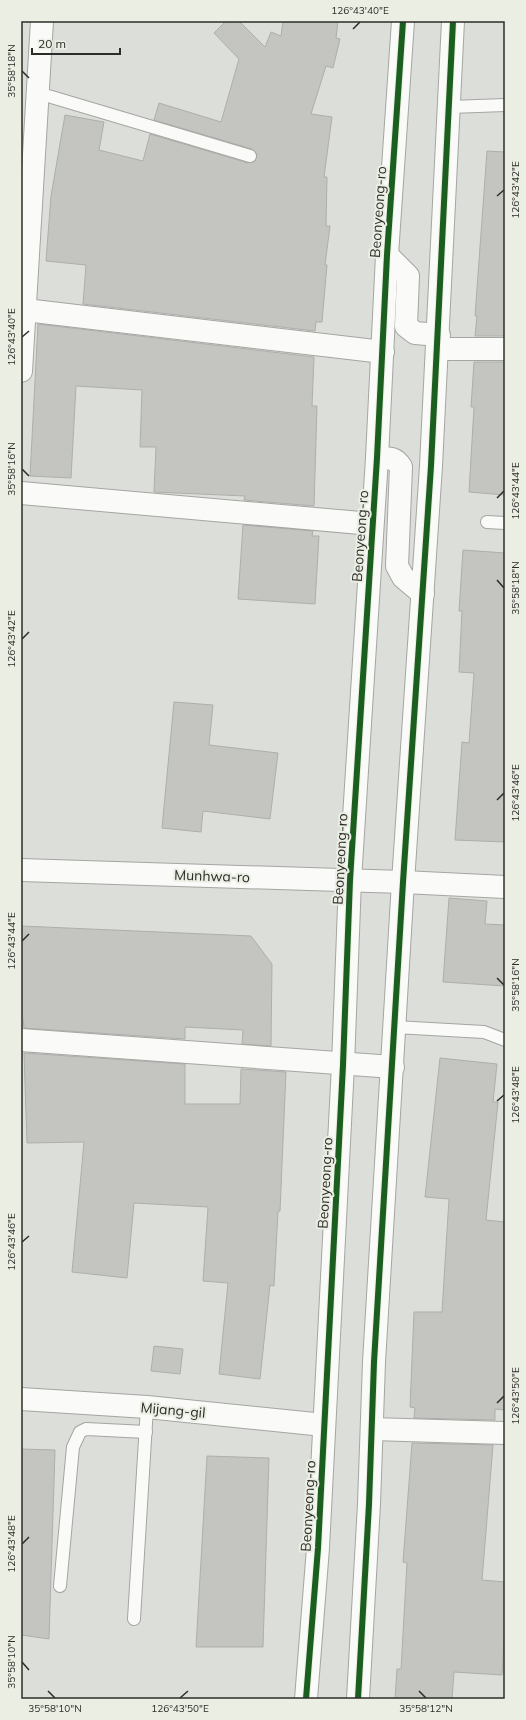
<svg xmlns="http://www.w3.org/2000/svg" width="526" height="1720" font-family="Mulish,sans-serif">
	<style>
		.building { fill: #c4c5c1; stroke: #adafaa }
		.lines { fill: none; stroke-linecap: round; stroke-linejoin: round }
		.lane-casing { stroke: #a4a6a2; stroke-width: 14 }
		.street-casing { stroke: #a4a6a2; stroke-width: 24 }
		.secondary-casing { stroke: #a4a6a2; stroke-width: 24 }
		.primary-casing { stroke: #a4a6a2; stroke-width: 24 }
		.lane { stroke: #fafaf9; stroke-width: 12 }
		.street { stroke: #fafaf9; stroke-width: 22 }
		.secondary { stroke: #fafaf9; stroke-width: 22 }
		.primary { stroke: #fafaf9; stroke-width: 22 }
		.cycleway-casing { stroke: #eaeee3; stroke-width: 8 }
		.cycleway { stroke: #1b5e20; stroke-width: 6 }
		.ticks { fill: none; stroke: #2c2d29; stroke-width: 1.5 }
		.labels { text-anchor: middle; stroke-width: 4; stroke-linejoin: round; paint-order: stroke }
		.street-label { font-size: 14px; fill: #2c2d29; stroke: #eaeee3 }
		.neatline { fill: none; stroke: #2c2d29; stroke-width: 1.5 }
		.ticks-label { font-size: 10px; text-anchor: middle; fill: #2c2d29 }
	</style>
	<rect width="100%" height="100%" fill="#dcded9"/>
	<g class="building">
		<polygon points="226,21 239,21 265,47 271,32 281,36 283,21 338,21 336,38 340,39 333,68 326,66 311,114 332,117 324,177 327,177 326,226 330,226 325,265 327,265 322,322 316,322 315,331 83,304 86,265 46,261 51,196 65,115 104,122 99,150 143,161 150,134 248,163 255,161 257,154 252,149 154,120 159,103 221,122 239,59 214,33"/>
		<polygon points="487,151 505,152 505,336 475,336 477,316 475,316"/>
		<polygon points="38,324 314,357 312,406 317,406 314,506 244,500 245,496 154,492 156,447 140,447 142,390 76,386 71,478 30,476"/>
		<polygon points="474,362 505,362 505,495 469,492 474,407 471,407"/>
		<polygon points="243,525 313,531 312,536 319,536 315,604 238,599"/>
		<polygon points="463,550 505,553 505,842 455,840 462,742 469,743 474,673 459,672 462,611 459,611"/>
		<polygon points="174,702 213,705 209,745 278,753 270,819 203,811 201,832 162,828"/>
		<polygon points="449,898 487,901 485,924 505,925 505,986 443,982"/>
		<polygon points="21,926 251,936 272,964 271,1046 242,1044 243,1030 185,1027 185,1039 24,1028 23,1019 21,1019"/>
		<polygon points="24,1053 185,1064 185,1104 240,1104 241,1069 286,1072 280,1211 278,1211 274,1286 270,1285 260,1379 219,1374 228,1283 203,1281 208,1207 134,1203 127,1278 72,1272 84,1142 27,1143"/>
		<polygon points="440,1058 497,1064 493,1102 498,1102 486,1220 505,1222 505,1410 495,1409 495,1420 414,1418 415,1408 410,1407 414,1312 442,1312 449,1199 425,1197"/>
		<polygon points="154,1346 183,1349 180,1374 151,1371"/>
		<polygon points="412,1443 493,1445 482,1580 505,1582 505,1625 502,1675 454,1672 452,1699 395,1699 397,1669 401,1669 407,1563 403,1562"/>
		<polygon points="21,1449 55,1450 49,1639 21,1635"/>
		<polygon points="207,1456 269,1458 263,1647 196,1647"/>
	</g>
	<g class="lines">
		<g class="lane-casing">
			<g id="lane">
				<polyline points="38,93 250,156"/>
				<polyline points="450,107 505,105"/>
				<polyline points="487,522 505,523"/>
				<polyline points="395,1027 484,1032 505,1040"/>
				<polyline points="60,1586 73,1447 80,1432 86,1429 146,1432"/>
				<polyline points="134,1619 147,1407"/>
			</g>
		</g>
		<g class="street-casing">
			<g id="street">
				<polyline points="25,310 383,352"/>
				<polyline points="438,349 505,349"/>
				<polyline points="21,371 42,21"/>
				<polyline points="21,493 372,524"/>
				<polyline points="403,882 505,887"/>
				<polyline points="21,1040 393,1067"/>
				<polyline points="21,1399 147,1407 324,1425"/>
				<polyline points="372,1429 505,1433"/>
			</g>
		</g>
		<g class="secondary-casing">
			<polyline id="secondary" points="21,870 403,882"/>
		</g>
		<g class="primary-casing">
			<g id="primary">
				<polyline points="387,255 408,276 406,326 415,333 439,335"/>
				<path d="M377 458C388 458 395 457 401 467L397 566 403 577 423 594"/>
				<polyline points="306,1699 318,1548 343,1065 350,880 377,458 387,255 403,21"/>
				<polyline points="358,1699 369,1504 374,1362 403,882 431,466 453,21"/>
			</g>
		</g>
		<use href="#lane" class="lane"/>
		<use href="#street" class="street"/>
		<use href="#secondary" class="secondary"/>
		<use href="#primary" class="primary"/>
		<g class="cycleway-casing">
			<g id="cycleway">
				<polyline points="306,1699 318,1548 343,1065 350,880 377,458 387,255 403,21"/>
				<polyline points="358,1699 369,1504 374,1362 403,882 431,466 453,21"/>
			</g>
		</g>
		<use href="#cycleway" class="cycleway"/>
	</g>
	<path class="ticks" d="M353 29 360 22M22 71 29 78M497 196 504 190M22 337 29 331M22 469 29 476M497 498 504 491M497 580 504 588M22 639 29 632M497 800 504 793M22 941 29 934M497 978 504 985M497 1101 504 1095M22 1242 29 1236M497 1403 504 1396M22 1544 29 1537M22 1662 29 1670M48 1691 55 1698M419 1691 426 1698M180 1698 188 1691"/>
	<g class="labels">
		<g class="street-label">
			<text transform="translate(378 212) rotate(-86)" y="5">Beonyeong-ro</text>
			<text transform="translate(360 536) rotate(-86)" y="5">Beonyeong-ro</text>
			<text transform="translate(340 859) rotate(-87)" y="5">Beonyeong-ro</text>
			<text transform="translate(212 876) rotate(2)" y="5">Munhwa-ro</text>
			<text transform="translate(325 1183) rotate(-87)" y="5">Beonyeong-ro</text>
			<text transform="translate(173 1410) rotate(5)" y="5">Mijang-gil</text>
			<text transform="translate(308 1506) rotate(-87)" y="5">Beonyeong-ro</text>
		</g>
	</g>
	<rect width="526" height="1720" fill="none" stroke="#eaeee3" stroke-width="44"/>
	<path d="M32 48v6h88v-6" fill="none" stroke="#2c2d29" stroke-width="2"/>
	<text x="38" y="48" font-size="12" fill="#2c2d29" stroke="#eaeee3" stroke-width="3" paint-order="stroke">20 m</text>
	<rect x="22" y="22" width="482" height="1676" class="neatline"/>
	<g class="ticks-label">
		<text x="360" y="14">126°43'40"E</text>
		<text transform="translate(11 71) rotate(-90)" y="4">35°58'18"N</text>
		<text transform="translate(515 190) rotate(-90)" y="4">126°43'42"E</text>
		<text transform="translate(11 337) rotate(-90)" y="4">126°43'40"E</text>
		<text transform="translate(11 469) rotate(-90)" y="4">35°58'16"N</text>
		<text transform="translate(515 491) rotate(-90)" y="4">126°43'44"E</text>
		<text transform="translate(515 588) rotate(-90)" y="4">35°58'18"N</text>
		<text transform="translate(11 639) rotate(-90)" y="4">126°43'42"E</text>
		<text transform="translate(515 793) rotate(-90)" y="4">126°43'46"E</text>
		<text transform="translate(11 941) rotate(-90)" y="4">126°43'44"E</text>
		<text transform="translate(515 985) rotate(-90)" y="4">35°58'16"N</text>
		<text transform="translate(515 1095) rotate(-90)" y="4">126°43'48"E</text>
		<text transform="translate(11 1242) rotate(-90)" y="4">126°43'46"E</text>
		<text transform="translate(515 1396) rotate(-90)" y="4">126°43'50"E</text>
		<text transform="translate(11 1544) rotate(-90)" y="4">126°43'48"E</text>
		<text transform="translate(11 1662) rotate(-90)" y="4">35°58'10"N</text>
		<text x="55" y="1712">35°58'10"N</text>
		<text x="180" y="1712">126°43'50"E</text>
		<text x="426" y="1712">35°58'12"N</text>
	</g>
</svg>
